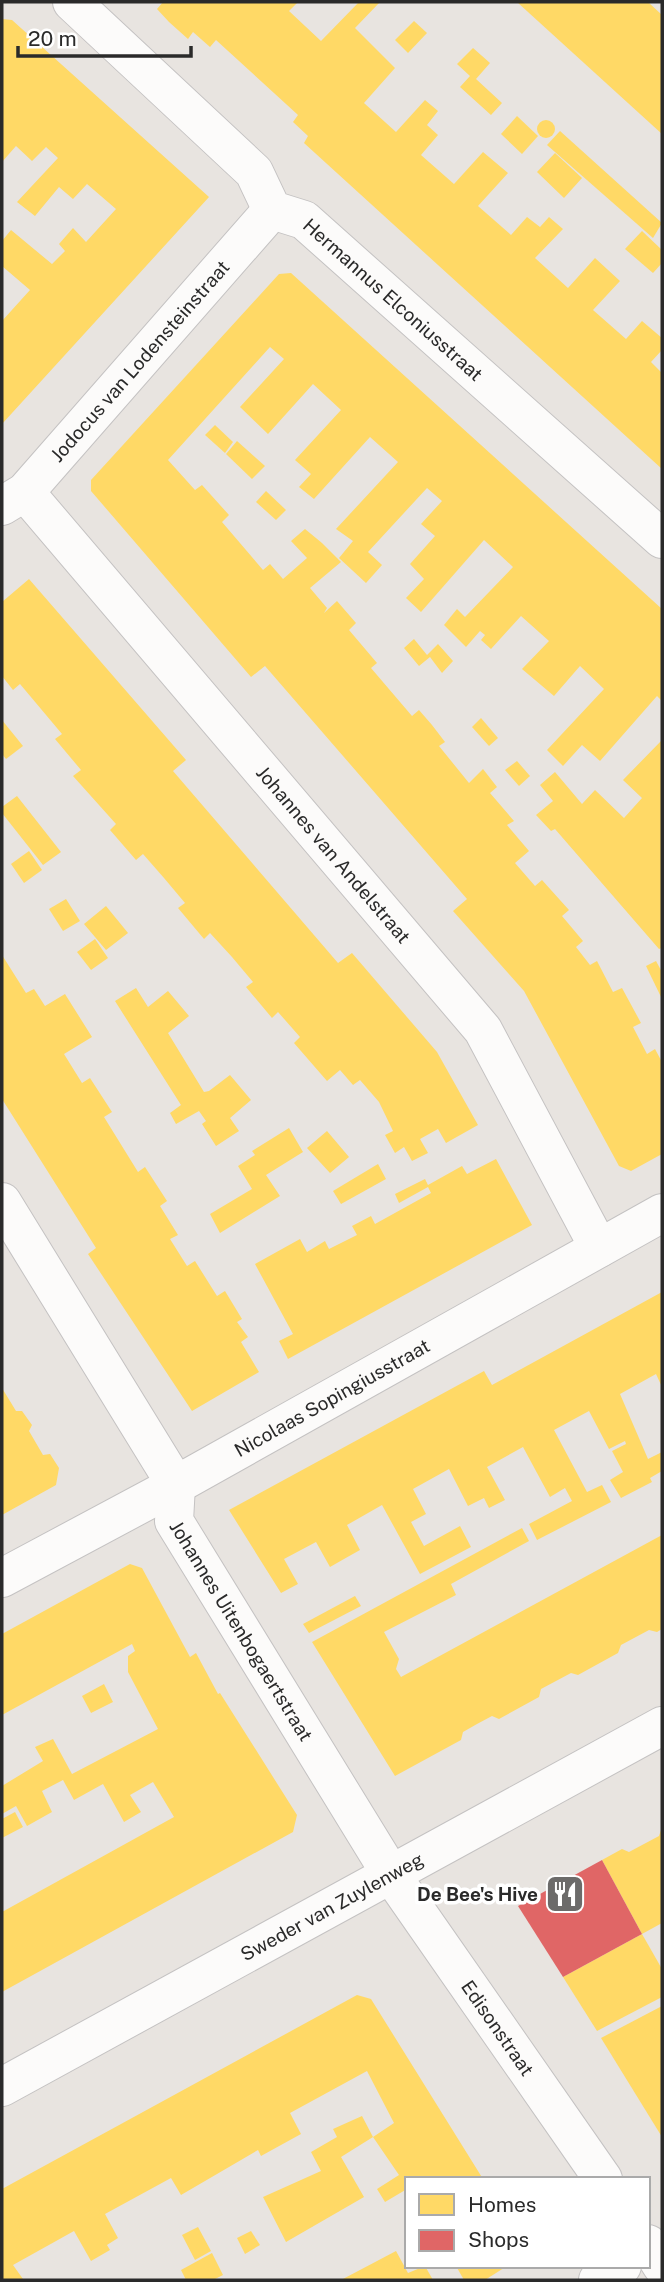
<svg xmlns="http://www.w3.org/2000/svg" width="664" height="2282" font-family="'Public Sans',sans-serif">
	<style>
		.homes { fill: #ffd966 }
		.shops { fill: #e06666 }
		.lines { fill: none; stroke-linecap: round; stroke-linejoin: round }
		.street-casing { stroke: #c4c2c2; stroke-width: 40 }
		.secondary-casing { stroke: #c4c2c2; stroke-width: 40 }
		.street { stroke: #fcfbfa; stroke-width: 38 }
		.secondary { stroke: #fcfbfa; stroke-width: 38 }
		.labels { text-anchor: middle; stroke-width: 7; stroke-linejoin: round; paint-order: stroke }
		.street-label { font-size: 19px; fill: #2a2a2a; stroke: #fff }
		.poi-label { font-size: 19px; font-weight: bold; fill: #2a2a2a; stroke: #fff; text-anchor: end }
	</style>
	<rect width="100%" height="100%" fill="#e8e4e0"/>
	<g class="homes">
		<polygon points="163,2 298,2 289,11 321,41 359,2 380,2 355,28 395,68 364,103 396,132 425,100 438,111 427,125 438,135 421,155 454,184 483,152 508,173 478,206 511,235 527,217 540,227 549,217 563,229 535,258 568,288 595,258 620,281 593,310 626,339 642,321 662,338 662,350 651,362 662,373 662,469 304,143 308,136 293,122 298,115 216,40 210,47 193,32 188,39 169,22 157,9"/>
		<polygon points="517,2 648,2 662,15 662,134"/>
		<polygon points="2,19 12,20 209,197 2,424 2,321 30,290 2,266 2,241 11,230 52,264 65,251 59,244 73,228 86,242 116,209 87,184 73,199 59,187 35,216 17,202 58,158 46,147 32,161 16,146 2,162"/>
		<polygon points="414,21 427,33 408,53 395,40"/>
		<polygon points="473,48 490,63 476,79 502,103 491,115 460,87 470,76 457,64"/>
		<polygon points="517,116 538,136 522,154 501,134"/>
		<circle cx="546" cy="129" r="9"/>
		<polygon points="560,131 662,223 653,238 547,145"/>
		<polygon points="555,153 582,178 564,198 537,172"/>
		<polygon points="642,231 662,250 662,263 653,273 625,249"/>
		<polygon points="291,273 662,609 662,701 657,696 600,761 582,745 563,766 547,750 604,689 580,666 554,696 522,669 549,641 521,616 491,649 481,640 485,635 480,631 466,647 444,625 457,609 465,617 513,567 484,540 421,612 406,598 424,579 410,564 435,536 421,524 442,501 427,488 368,552 382,565 366,583 339,558 353,541 336,529 398,462 370,437 314,499 299,487 311,474 295,460 341,410 313,384 268,434 240,407 284,359 270,347 168,460 195,490 202,485 229,515 222,522 263,570 270,564 283,579 307,558 291,541 305,529 322,543 341,562 310,588 327,608 324,613 337,601 356,623 349,630 377,663 371,668 412,716 419,710 432,725 445,742 439,746 469,783 483,769 497,787 490,793 514,821 507,825 529,851 515,863 535,886 542,880 569,910 562,916 583,941 576,947 590,965 597,961 613,992 622,988 641,1023 633,1027 647,1054 655,1049 662,1062 662,1154 631,1171 619,1166 524,991 453,911 467,899 265,666 251,677 91,491 91,480 279,274"/>
		<polygon points="215,425 233,442 225,453 205,435"/>
		<polygon points="237,441 265,466 252,479 226,454"/>
		<polygon points="266,491 286,510 276,520 256,502"/>
		<polygon points="29,579 186,760 173,771 338,963 352,953 437,1052 478,1125 446,1143 438,1129 420,1139 428,1153 412,1161 404,1147 395,1153 385,1135 393,1131 379,1102 360,1080 353,1085 340,1070 327,1081 294,1043 300,1037 278,1012 272,1018 246,987 253,982 232,957 210,933 204,939 178,908 185,903 164,878 143,854 136,860 110,830 116,824 73,776 81,770 55,739 62,734 20,684 13,690 2,676 2,602"/>
		<polygon points="414,639 427,655 438,644 453,661 442,673 430,657 419,666 404,648"/>
		<polygon points="481,718 498,738 489,746 472,727"/>
		<polygon points="2,720 23,746 6,759 2,754"/>
		<polygon points="662,740 662,948 659,949 555,829 551,831 536,815 553,801 540,785 555,772 582,804 595,790 624,818 642,798 623,780"/>
		<polygon points="517,761 530,776 519,786 505,770"/>
		<polygon points="17,796 61,852 43,865 2,813 2,807"/>
		<polygon points="29,851 42,870 24,883 11,864"/>
		<polygon points="66,899 80,921 63,931 49,909"/>
		<polygon points="106,906 128,933 106,950 84,924"/>
		<polygon points="95,939 108,958 91,970 77,952"/>
		<polygon points="2,955 26,993 34,989 45,1006 65,994 92,1037 64,1054 82,1083 90,1078 112,1112 104,1117 138,1172 145,1167 167,1201 160,1206 178,1235 170,1239 187,1266 195,1261 217,1296 225,1291 242,1319 237,1322 248,1337 241,1342 259,1372 192,1411 88,1254 96,1248 2,1099"/>
		<polygon points="656,961 662,972 662,999 646,966"/>
		<polygon points="136,988 148,1007 168,991 189,1016 168,1033 204,1092 209,1091 230,1075 251,1100 230,1118 239,1131 216,1146 202,1124 206,1121 199,1111 176,1124 170,1113 181,1105 115,1001"/>
		<polygon points="289,1128 303,1152 266,1175 280,1196 220,1233 210,1214 252,1189 238,1166 255,1155 252,1151"/>
		<polygon points="327,1131 349,1157 330,1173 307,1148"/>
		<polygon points="496,1159 532,1225 288,1359 279,1341 293,1334 255,1264 300,1239 307,1252 325,1241 329,1249 357,1235 352,1226 371,1216 375,1224 431,1193 428,1187 399,1203 395,1194 425,1179 428,1185 462,1166 467,1174"/>
		<polygon points="378,1164 386,1179 341,1204 333,1191"/>
		<polygon points="662,1292 662,1387 656,1374 620,1394 648,1459 662,1452 662,1471 650,1478 652,1482 621,1498 610,1480 623,1472 612,1451 626,1444 625,1441 609,1449 589,1411 554,1430 587,1492 602,1485 611,1502 537,1540 529,1524 572,1501 565,1488 550,1497 523,1447 487,1467 505,1500 489,1508 484,1498 468,1506 449,1469 413,1489 426,1514 411,1522 424,1546 460,1526 471,1547 420,1574 382,1505 347,1525 360,1550 344,1559 330,1567 316,1542 284,1559 298,1584 281,1593 229,1510 484,1371 492,1385"/>
		<polygon points="2,1388 16,1411 22,1411 32,1425 29,1431 43,1455 50,1454 59,1468 56,1485 2,1515"/>
		<polygon points="522,1528 529,1541 451,1584 456,1595 384,1632 399,1659 396,1669 401,1677 662,1535 662,1629 657,1632 649,1630 621,1645 618,1653 578,1675 571,1673 541,1689 539,1697 499,1719 492,1716 477,1724 463,1732 461,1740 395,1776 312,1642"/>
		<polygon points="130,1564 142,1568 190,1657 196,1653 218,1694 220,1693 297,1815 293,1832 2,1992 2,1912 174,1817 153,1782 130,1795 141,1812 124,1822 103,1784 74,1800 63,1780 42,1791 52,1812 27,1826 16,1806 2,1814 2,1786 43,1761 35,1747 53,1739 72,1774 158,1729 128,1672 128,1656 135,1651 132,1644 2,1715 2,1634"/>
		<polygon points="355,1596 361,1606 309,1633 303,1624"/>
		<polygon points="104,1684 113,1702 91,1713 82,1696"/>
		<polygon points="15,1812 23,1827 2,1838 2,1819"/>
		<polygon points="662,1827 662,1923 642,1934 602,1860 622,1849 629,1852 659,1836"/>
		<polygon points="642,1934 662,1969 662,1997 597,2031 563,1977"/>
		<polygon points="357,1995 371,1999 483,2179 407,2179 407,2189 385,2202 377,2189 399,2175 373,2137 394,2123 367,2071 290,2113 301,2134 261,2156 258,2150 181,2195 171,2178 105,2214 118,2238 107,2245 110,2250 91,2261 74,2231 13,2265 23,2279 2,2280 2,2189"/>
		<polygon points="662,2006 662,2137 601,2038"/>
		<polygon points="362,2116 373,2137 341,2157 364,2197 286,2242 263,2197 321,2171 311,2152 337,2137 333,2129"/>
		<polygon points="198,2227 211,2251 195,2260 182,2235"/>
		<polygon points="251,2231 260,2245 245,2254 237,2238"/>
		<polygon points="396,2251 408,2273 425,2266 433,2280 341,2280"/>
		<polygon points="212,2253 223,2275 213,2280 186,2280 181,2270"/>
		<polygon points="456,2266 507,2266 485,2280 464,2280"/>
	</g>
	<polygon class="shops" points="602,1860 642,1934 563,1977 518,1906"/>
	<g class="lines">
		<g class="street-casing">
			<g id="street">
				<path id="s1" d="M72 2 254 172 272 210 304 220 662 539"/>
				<path id="s2" d="M25 492 483 1030 599 1248"/>
				<path id="s3" d="M2 506 25 492 272 210"/>
				<path id="s4" d="M2 1202 176 1485 174 1521 392 1876 603 2179"/>
				<path id="s5" d="M2 1578 176 1485 662 1213"/>
				<polyline points="648,2244 662,2266"/>
				<polyline points="598,2280 622,2266"/>
			</g>
		</g>
		<g class="secondary-casing">
			<g id="secondary">
				<path id="s6" d="M2 2087 662 1726"/>
			</g>
		</g>
		<use href="#street" class="street"/>
		<use href="#secondary" class="secondary"/>
	</g>
	<defs>
		<g id="restaurant-square" transform="scale(2.0125)"><rect x="-9" y="-9" width="18" height="18" rx="4" fill="#6c6b6a" stroke="#fff"/><path d="M-5-6h1v4h1v-4h1v4h1v-4h1v5L-1.5 .5V6h-2V.5L-5-1ZM5-6V6H3V1.5H1.5Q1.5-4 5-6Z" fill="#fff"/></g>
	</defs>
	<g fill-rule="evenodd">
		<use href="#restaurant-square" x="565" y="1894"/>
	</g>
	<g class="labels">
		<g class="street-label">
			<text dy="7" stroke="none"><textPath href="#s1" startOffset="444">Hermannus Elconiusstraat</textPath></text>
			<text dy="7" stroke="none"><textPath href="#s3" startOffset="201">Jodocus van Lodensteinstraat</textPath></text>
			<text dy="7" stroke="none"><textPath href="#s2" startOffset="476">Johannes van Andelstraat</textPath></text>
			<text dy="7" stroke="none"><textPath href="#s5" startOffset="376">Nicolaas Sopingiusstraat</textPath></text>
			<text dy="7" stroke="none"><textPath href="#s4" startOffset="497">Johannes Uitenbogaertstraat</textPath></text>
			<text dy="7" stroke="none"><textPath href="#s6" startOffset="376">Sweder van Zuylenweg</textPath></text>
			<text dy="7" stroke="none"><textPath href="#s4" startOffset="970">Edisonstraat</textPath></text>
		</g>
		<g class="poi-label">
			<text x="538" y="1901">De Bee's Hive</text>
		</g>
	</g>
	<rect width="664" height="2282" fill="none" stroke="#2a2a2a" stroke-width="7"/>
	<rect x="405" y="2177" width="245" height="91" fill="#ffffff" stroke="#aaaaaa" stroke-width="2"/>
	<rect x="419" y="2194" width="35" height="21" fill="#ffd966" stroke="#aaaaaa" stroke-width="2"/>
	<text x="468" y="2212" font-size="21" fill="#2a2a2a">Homes</text>
	<rect x="419" y="2230" width="35" height="21" fill="#e06666" stroke="#aaaaaa" stroke-width="2"/>
	<text x="468" y="2247" font-size="21" fill="#2a2a2a">Shops</text>
	<path d="M18 46v10h173v-10" fill="none" stroke="#2a2a2a" stroke-width="3.5"/>
	<text x="28" y="46" font-size="21" fill="#2a2a2a" stroke="#ffffff" stroke-width="5" paint-order="stroke">20 m</text>
</svg>
